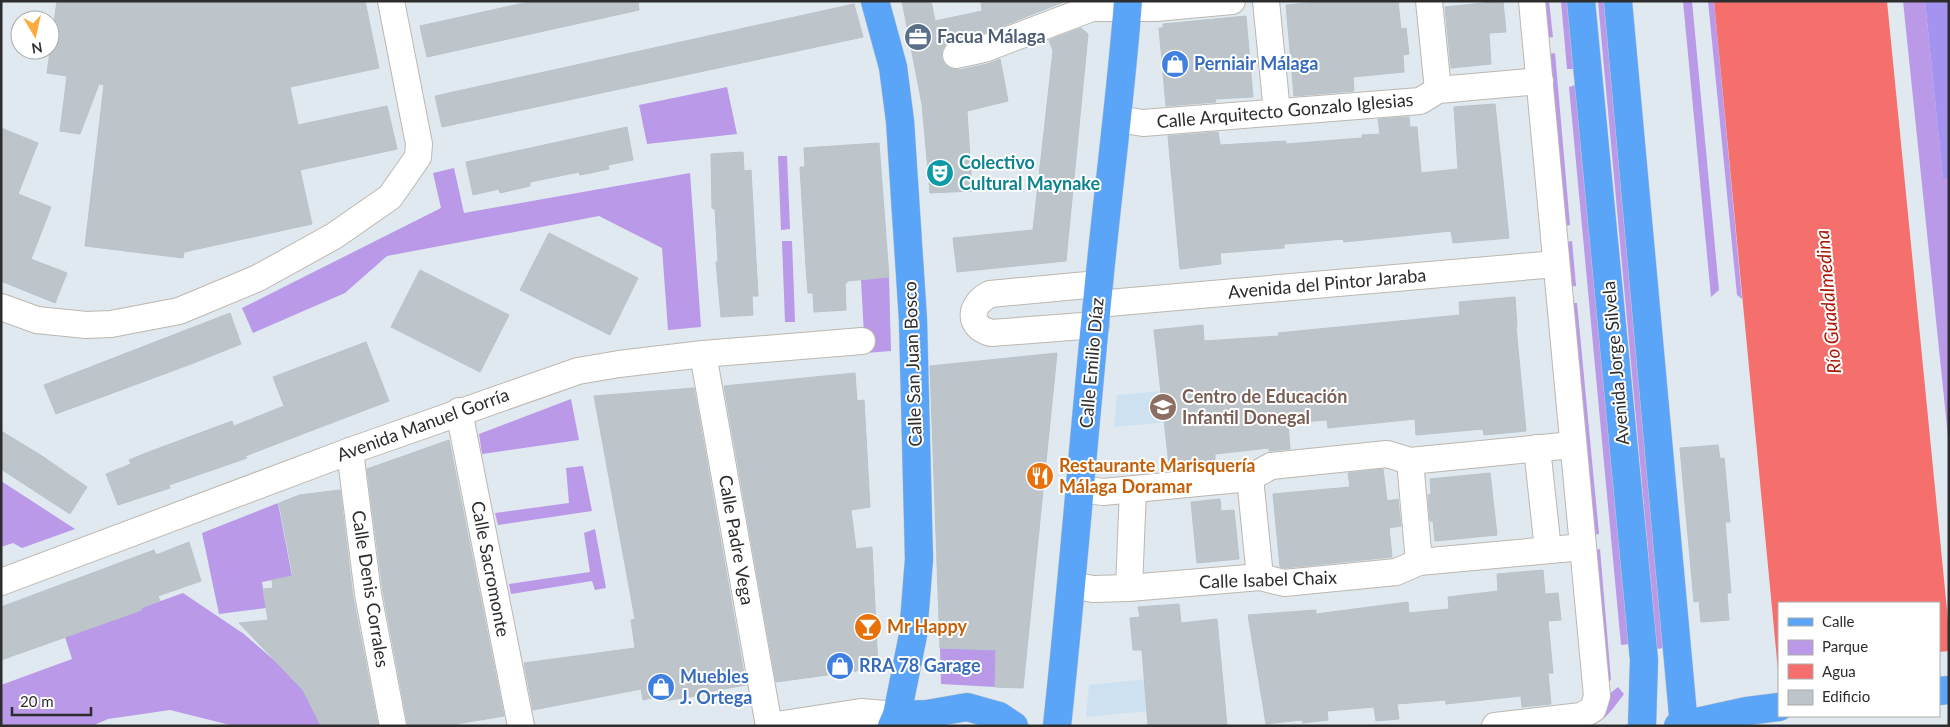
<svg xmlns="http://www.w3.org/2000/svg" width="1950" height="727" font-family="Lato,sans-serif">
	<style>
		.education { fill: #cee1f1 }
		.green { fill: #ba99e8 }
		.pitch { fill: #a594ef }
		.water { fill: #f5706d }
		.pier { fill: #dfe9ef }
		.building { fill: #bec5ca; stroke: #b8c3cb }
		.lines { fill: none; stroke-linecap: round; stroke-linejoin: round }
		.minor-casing { stroke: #bdb7af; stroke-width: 28 }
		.major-casing { stroke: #c8c8c8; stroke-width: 29 }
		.minor { stroke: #fff; stroke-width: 26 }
		.major { stroke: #5aa5f8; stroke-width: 28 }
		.labels { text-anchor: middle; stroke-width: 4; stroke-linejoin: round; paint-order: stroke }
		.service-label { font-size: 18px; font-weight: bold; fill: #4e5e75; stroke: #fff; text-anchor: start }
		.shop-label { font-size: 18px; font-weight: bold; fill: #366cbe; stroke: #fff; text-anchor: start }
		.street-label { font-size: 18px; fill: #2d2d2d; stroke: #fff }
		.culture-label { font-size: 18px; font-weight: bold; fill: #0d838f; stroke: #fff; text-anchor: start }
		.education-label { font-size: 18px; font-weight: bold; fill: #785e54; stroke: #fff; text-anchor: start }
		.food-label { font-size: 18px; font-weight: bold; fill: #c56008; stroke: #fff; text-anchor: start }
		.water-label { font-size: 19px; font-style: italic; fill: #a71706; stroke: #fff }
	</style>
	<rect width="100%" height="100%" fill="#dfe9ef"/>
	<g class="education">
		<polygon points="1208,387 1211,418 1114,427 1117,395"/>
		<polygon points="1186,675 1189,707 1086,717 1089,685"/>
	</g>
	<g class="green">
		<polygon points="1542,1 1549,1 1553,37 1546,38"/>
		<polygon points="1561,1 1571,1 1629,644 1621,645 1569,87 1575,85 1573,69 1567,69"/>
		<polygon points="1598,1 1604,1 1663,648 1657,649"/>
		<polygon points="1683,1 1692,1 1719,290 1711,297"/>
		<polygon points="1708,1 1714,1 1742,299 1737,295"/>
		<polygon points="1903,1 1925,1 1943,178 1949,178 1949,446"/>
		<polygon points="1555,53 1570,225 1564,226 1566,242 1572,241 1576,286 1568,287 1547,54"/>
		<polygon points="727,87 737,134 647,144 639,105"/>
		<polygon points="778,156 787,156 790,229 781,230"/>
		<polygon points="454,168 464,213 690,173 701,327 668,330 662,248 599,216 387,256 345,293 253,333 242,308 441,208 433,173"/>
		<polygon points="782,241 792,241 795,322 785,322"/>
		<polygon points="889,277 891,351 865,353 861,280"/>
		<polygon points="1570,303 1577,303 1599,534 1593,535 1595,550 1600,549 1611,680 1605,683"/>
		<polygon points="571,399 579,440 482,454 479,434"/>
		<polygon points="583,466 592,511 498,525 495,513 569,503 566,468"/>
		<polygon points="1,481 75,529 22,548 13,543 1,547"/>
		<polygon points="278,503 292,576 262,582 266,608 219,614 202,533"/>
		<polygon points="595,529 606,588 595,590 592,581 511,594 509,584 590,572 584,533"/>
		<polygon points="183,593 244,634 275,661 303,690 321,726 234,726 170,710 108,719 92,726 1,726 1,685 72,659 65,637 142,610 141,608"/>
		<polygon points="940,648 996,650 995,687 941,684"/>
		<path d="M1618 687 1624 694C1613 708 1603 726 1584 726L1608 695Z"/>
	</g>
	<polygon class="pitch" points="1925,1 1949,1 1949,178 1943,179"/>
	<polygon class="water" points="1714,1 1887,1 1949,630 1949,726 1939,716 1939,603 1779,603 1779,681"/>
	<polygon class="pier" points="1949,651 1949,726 1781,726 1780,716 1939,716 1939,652"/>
	<g class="building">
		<polygon points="57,1 365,1 379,68 290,87 298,125 387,106 397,149 300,170 312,224 184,252 183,258 85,246 104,85 99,84 80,134 60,131 67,76 47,73"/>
		<polygon points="533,1 638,1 639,10 427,57 420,26"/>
		<polygon points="902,1 931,1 935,21 982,11 981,1 1066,1 980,35 952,40 946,44 942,50 941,58 945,65 952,69 959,70 987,64 1000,59 1008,101 967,111 972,191 930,193 922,104"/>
		<polygon points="1325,1 1398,1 1401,29 1406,28 1409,54 1403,55 1404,72 1353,77 1354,91 1294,96 1286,5"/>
		<polygon points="1503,1 1506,32 1489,33 1491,64 1451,68 1445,7"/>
		<polygon points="854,4 863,37 442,127 435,96"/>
		<polygon points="1246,16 1253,97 1215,99 1216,102 1166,106 1159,28 1163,28 1163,24"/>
		<polygon points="1081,28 1088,34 1066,261 957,272 953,238 1033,230 1053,51 1049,40"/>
		<polygon points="1495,104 1509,238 1453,243 1451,231 1344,242 1343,239 1311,242 1284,244 1284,248 1220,253 1221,264 1180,269 1168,136 1218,132 1220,145 1286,141 1286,144 1362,138 1362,135 1380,134 1378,119 1409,117 1410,127 1417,127 1421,173 1458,169 1454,107"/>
		<polygon points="627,127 633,160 608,165 609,169 595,172 580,175 579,172 530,182 530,186 500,193 499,189 473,195 466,162"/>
		<polygon points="1,128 38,143 18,194 51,207 31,259 67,273 55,303 1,281"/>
		<polygon points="879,143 889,277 847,281 847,283 845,283 846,310 814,312 813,293 808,293 806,267 800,167 805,167 804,148"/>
		<polygon points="743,152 744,171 751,170 758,296 752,296 753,315 721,317 716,262 718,262 715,209 712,208 711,154"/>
		<polygon points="549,233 638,278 610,335 520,290"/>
		<polygon points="420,270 509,315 480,372 391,327"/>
		<polygon points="1515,297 1517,327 1516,327 1526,431 1484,435 1483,429 1416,435 1415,419 1328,428 1327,420 1288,423 1290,449 1269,451 1269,448 1215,454 1215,460 1169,465 1154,330 1203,325 1204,341 1279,336 1278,333 1460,315 1459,302"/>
		<polygon points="230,313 241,344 191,364 56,414 44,385"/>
		<polygon points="366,342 389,401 245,456 247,458 169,485 170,488 118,505 106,474 131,464 129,460 146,453 232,421 234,426 284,406 273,377"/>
		<polygon points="1057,353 1023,688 995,687 996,650 940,648 930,366"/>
		<polygon points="855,373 857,401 864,400 870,507 851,510 856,549 872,547 878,668 776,682 724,386"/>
		<polygon points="694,388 746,685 701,693 701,695 664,701 663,695 643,700 641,689 533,710 524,663 635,648 631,620 635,619 594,396"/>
		<polygon points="1,431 42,456 87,487 70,514 1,469"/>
		<polygon points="449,440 504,716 444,726 408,726 383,592 367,469"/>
		<polygon points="1718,445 1720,459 1724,458 1730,522 1725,522 1731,593 1727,593 1729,620 1701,622 1699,601 1694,602 1680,448"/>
		<polygon points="1383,469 1387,501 1398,499 1401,526 1389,528 1392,557 1285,568 1280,567 1273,494 1350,487 1348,473"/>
		<polygon points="1490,473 1497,535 1435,541 1433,521 1430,521 1428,495 1431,494 1430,479"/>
		<polygon points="340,490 353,597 378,726 321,726 303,690 239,623 268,620 263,589 273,588 272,580 293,576 279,503 300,495"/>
		<polygon points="1220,499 1221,511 1234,510 1239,559 1197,563 1191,502"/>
		<polygon points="189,542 201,581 158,596 160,601 141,608 142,610 1,660 1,607 154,550 156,555"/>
		<polygon points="1543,570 1545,594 1558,593 1561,620 1548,621 1553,673 1548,673 1551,704 1522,707 1521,696 1446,704 1446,700 1397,704 1399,719 1376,721 1374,707 1327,711 1328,720 1303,723 1302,720 1266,724 1248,615 1316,610 1316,614 1408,602 1409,613 1449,609 1448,597 1498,591 1497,574"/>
		<polygon points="1179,604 1181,623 1217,619 1227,726 1148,726 1142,650 1133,650 1130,618 1140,617 1138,607"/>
	</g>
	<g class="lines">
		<g class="minor-casing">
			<g id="minor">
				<polyline points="1266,1 1277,112"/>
				<polyline points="1429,1 1438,90"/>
				<polyline points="956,55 984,49 1092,8 1156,8 1232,1"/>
				<polyline points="1117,119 1143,123 1420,101 1438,90 1540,81"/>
				<polyline points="1097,304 1556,264"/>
				<polyline points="1,307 37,320 86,325 111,324 179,311 258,278 334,236 390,197 418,157 419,144 391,1"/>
				<path d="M1096 325 991 333C966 326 970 304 990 294L1098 284"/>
				<polyline points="703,354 769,726"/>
				<polyline points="459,411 521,726"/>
				<polyline points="1537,448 1548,550"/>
				<polyline points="350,451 368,594 393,726"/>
				<polyline points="1410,461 1419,562"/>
				<polyline points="1250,478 1260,577"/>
				<polyline points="1081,489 1103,492 1250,478 1271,466 1387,454 1410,461 1572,445"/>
				<polyline points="1,582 350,451 578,371 619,364 703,354 862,341"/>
				<polyline points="1071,585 1093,589 1129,588 1260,577 1284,583 1396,572 1419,562 1583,547"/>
				<polyline points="1129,588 1133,489"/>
				<polyline points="770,726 861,712 897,715"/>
				<polyline points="1495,726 1581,716 1593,709 1597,696 1532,1"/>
			</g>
		</g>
		<g class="major-casing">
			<g id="major">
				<polyline points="875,1 893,67 900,121 913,320 919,559 913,635 897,715 892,726"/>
				<polyline points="1581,1 1644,660 1642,726"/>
				<polyline points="1618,1 1684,726"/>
				<polyline points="1939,691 1949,690"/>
				<polyline points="897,715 927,714 967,707 999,716 1014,726"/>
				<path d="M1057 726C1073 578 1084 430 1099 283 1108 189 1121 95 1128 1"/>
				<polyline points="1678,726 1747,711 1779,707"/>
			</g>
		</g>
		<use href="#minor" class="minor"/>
		<use href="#major" class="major"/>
	</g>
	<defs>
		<g id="office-disc" transform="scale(1.4375)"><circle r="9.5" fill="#5c6f8a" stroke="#fff"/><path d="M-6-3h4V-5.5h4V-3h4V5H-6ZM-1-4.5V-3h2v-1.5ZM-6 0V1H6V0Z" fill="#fff"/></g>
		<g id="shop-disc" transform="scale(1.4375)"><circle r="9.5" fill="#3f7fe0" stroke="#fff"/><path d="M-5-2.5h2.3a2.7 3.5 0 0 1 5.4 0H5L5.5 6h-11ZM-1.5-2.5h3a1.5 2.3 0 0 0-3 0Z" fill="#fff"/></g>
		<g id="theatre-disc" transform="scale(1.4375)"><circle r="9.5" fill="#0f9aa8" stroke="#fff"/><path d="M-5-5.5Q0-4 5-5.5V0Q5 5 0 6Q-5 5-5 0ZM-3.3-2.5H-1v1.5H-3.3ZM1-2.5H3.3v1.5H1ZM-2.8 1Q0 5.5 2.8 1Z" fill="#fff"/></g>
		<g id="school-disc" transform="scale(1.4375)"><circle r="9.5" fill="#8d6e63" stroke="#fff"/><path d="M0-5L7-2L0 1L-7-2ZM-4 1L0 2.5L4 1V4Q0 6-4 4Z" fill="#fff"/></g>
		<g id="restaurant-disc" transform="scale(1.4375)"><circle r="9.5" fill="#e8710a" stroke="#fff"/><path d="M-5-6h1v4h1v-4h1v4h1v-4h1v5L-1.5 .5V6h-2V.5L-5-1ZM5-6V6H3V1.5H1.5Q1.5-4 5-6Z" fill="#fff"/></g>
		<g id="bar-disc" transform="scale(1.4375)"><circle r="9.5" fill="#e8710a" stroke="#fff"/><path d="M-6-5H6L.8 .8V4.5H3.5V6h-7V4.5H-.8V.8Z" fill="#fff"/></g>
	</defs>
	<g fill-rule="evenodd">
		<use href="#office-disc" x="918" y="37"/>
		<use href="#shop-disc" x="1175" y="64"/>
		<use href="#theatre-disc" x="940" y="173"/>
		<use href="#school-disc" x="1163" y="407"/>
		<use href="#restaurant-disc" x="1040" y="476"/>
		<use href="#bar-disc" x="868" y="627"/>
		<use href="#shop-disc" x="840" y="666"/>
		<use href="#shop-disc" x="661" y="687"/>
	</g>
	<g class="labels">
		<g class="service-label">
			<text x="937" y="43">Facua Málaga</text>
		</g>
		<g class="shop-label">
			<text x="1194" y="70">Perniair Málaga</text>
			<text x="859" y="672">RRA 78 Garage</text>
			<text x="680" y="683">Muebles<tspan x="680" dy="21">J. Ortega</tspan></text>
		</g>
		<g class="street-label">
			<text transform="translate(1285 111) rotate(-5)" y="6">Calle Arquitecto Gonzalo Iglesias</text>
			<text transform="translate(1327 284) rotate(-5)" y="6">Avenida del Pintor Jaraba</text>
			<text transform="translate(1092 363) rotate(-85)" y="6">Calle Emilio Díaz</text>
			<text transform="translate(1616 363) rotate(-95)" y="6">Avenida Jorge Silvela</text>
			<text transform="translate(913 364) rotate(-92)" y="6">Calle San Juan Bosco</text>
			<text transform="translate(423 425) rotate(-20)" y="6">Avenida Manuel Gorría</text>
			<text transform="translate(736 540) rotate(80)" y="6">Calle Padre Vega</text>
			<text transform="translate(490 569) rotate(79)" y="6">Calle Sacromonte</text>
			<text transform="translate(1268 580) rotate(-2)" y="6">Calle Isabel Chaix</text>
			<text transform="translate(370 589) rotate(81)" y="6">Calle Denis Corrales</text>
		</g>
		<g class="culture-label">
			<text x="959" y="169">Colectivo<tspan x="959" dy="21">Cultural Maynake</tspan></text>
		</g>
		<g class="education-label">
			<text x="1182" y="403">Centro de Educación<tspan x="1182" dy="21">Infantil Donegal</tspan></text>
		</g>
		<g class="food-label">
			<text x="1059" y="472">Restaurante Marisquería<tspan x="1059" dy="21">Málaga Doramar</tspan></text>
			<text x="887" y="633">Mr Happy</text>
		</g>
		<g class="water-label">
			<text transform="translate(1828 302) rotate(-95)" y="7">Río Guadalmedina</text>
		</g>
	</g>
	<rect width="1950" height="727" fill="none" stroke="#2d2d2d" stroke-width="5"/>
	<rect x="1778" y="602" width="162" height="115" fill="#ffffff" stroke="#ababab"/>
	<rect x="1788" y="618" width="25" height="8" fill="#5aa5f8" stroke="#ababab"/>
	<text x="1822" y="627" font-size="15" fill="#2d2d2d">Calle</text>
	<rect x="1788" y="640" width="25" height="15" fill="#ba99e8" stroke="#ababab"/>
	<text x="1822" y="652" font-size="15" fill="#2d2d2d">Parque</text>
	<rect x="1788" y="664" width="25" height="15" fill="#f5706d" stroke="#ababab"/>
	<text x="1822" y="677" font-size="15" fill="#2d2d2d">Agua</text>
	<rect x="1788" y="690" width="25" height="15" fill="#bec5ca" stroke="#ababab"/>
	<text x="1822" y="702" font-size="15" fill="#2d2d2d">Edificio</text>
	<g transform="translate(35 35) rotate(171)"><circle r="24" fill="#ffffff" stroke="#ababab"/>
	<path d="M0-4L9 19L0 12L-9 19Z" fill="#ffab3b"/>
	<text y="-8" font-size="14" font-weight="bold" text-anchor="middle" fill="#2d2d2d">N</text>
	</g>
	<path d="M12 707v8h79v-8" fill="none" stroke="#2d2d2d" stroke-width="2.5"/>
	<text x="20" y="707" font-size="15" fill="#2d2d2d" stroke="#ffffff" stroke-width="4" paint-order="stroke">20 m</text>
</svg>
